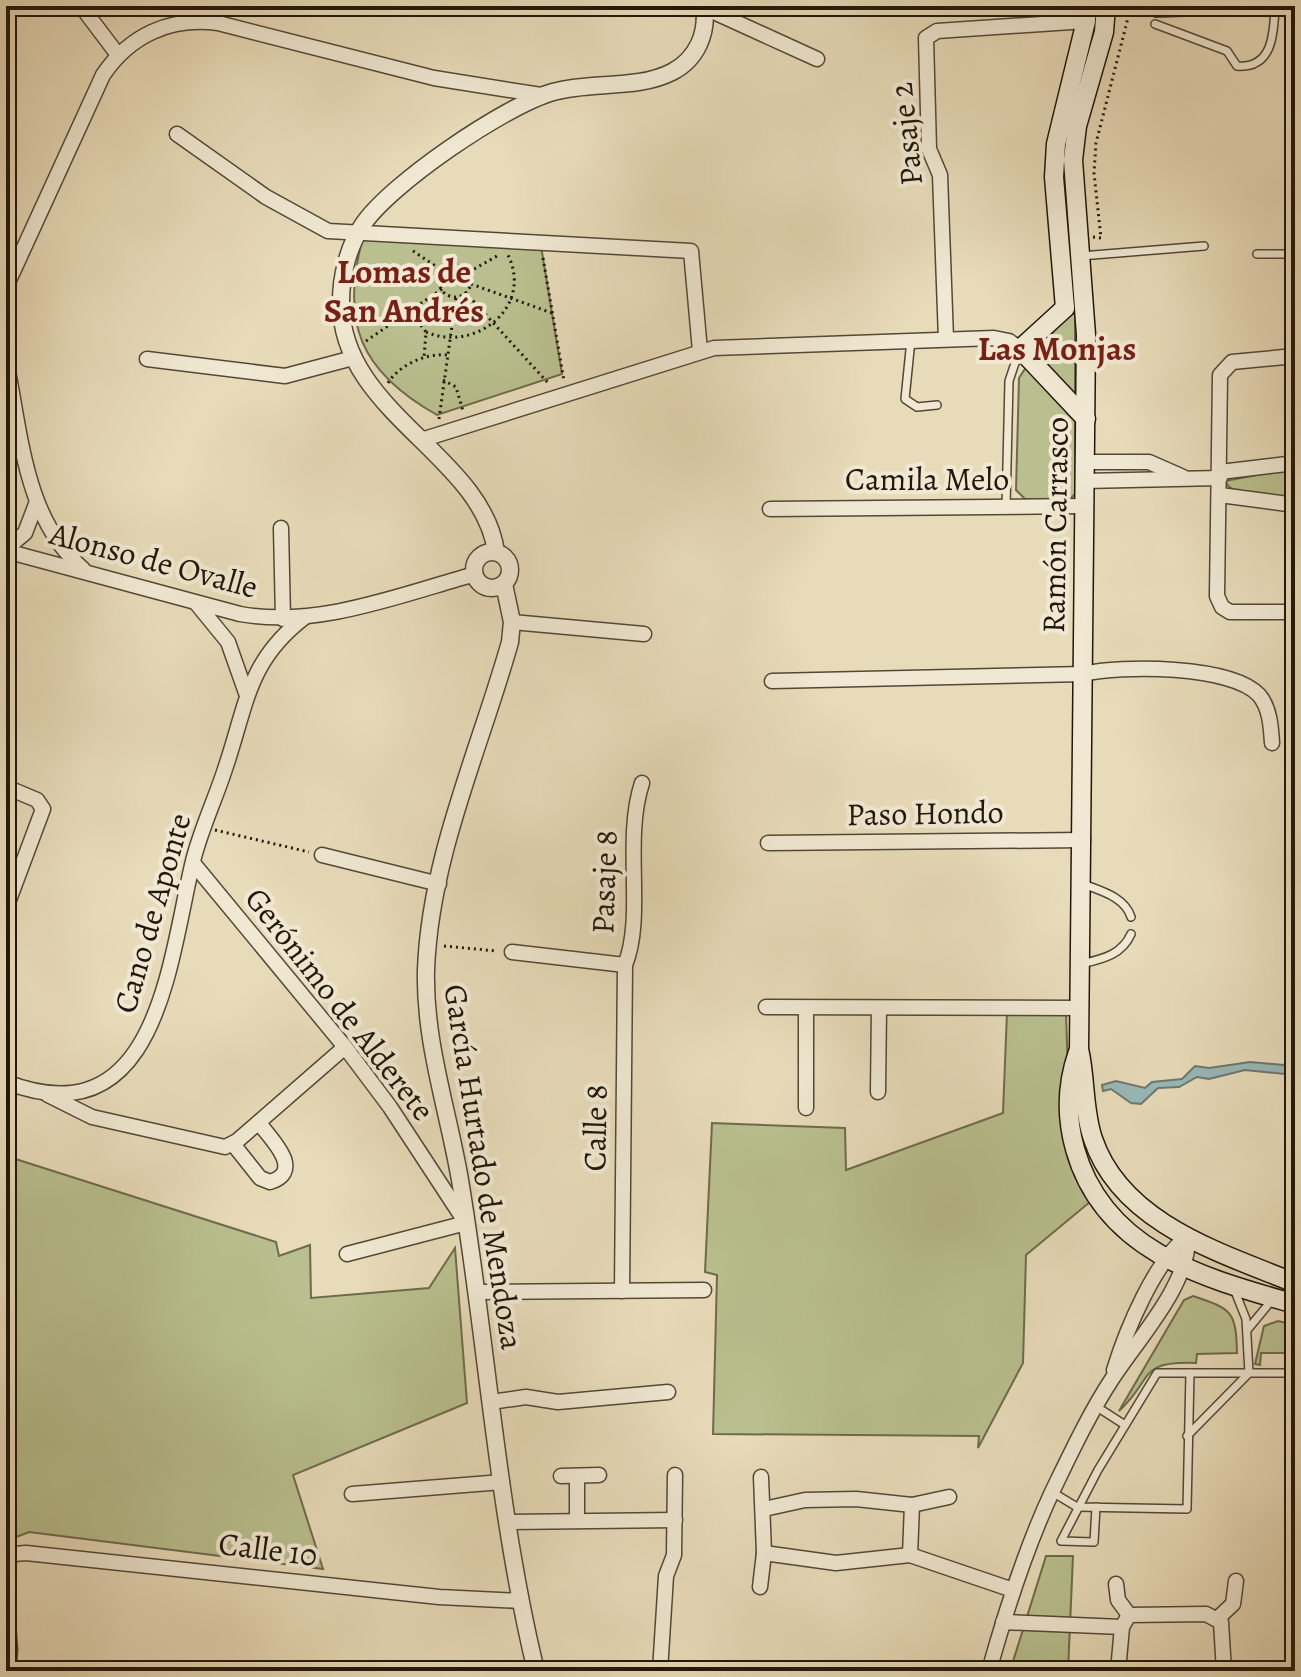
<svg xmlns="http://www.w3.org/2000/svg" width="1301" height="1677" font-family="Alegreya,serif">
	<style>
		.green { fill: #b9bf8e; stroke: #6d6b4c; stroke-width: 2 }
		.water { fill: #99b9b7; stroke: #697872; stroke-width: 2 }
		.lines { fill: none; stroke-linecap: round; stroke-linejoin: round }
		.service-casing { stroke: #534836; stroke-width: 10 }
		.minor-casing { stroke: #534836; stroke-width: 17 }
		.tertiary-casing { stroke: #534836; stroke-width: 19 }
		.secondary-casing { stroke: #21170a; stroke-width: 21 }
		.path { stroke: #21170a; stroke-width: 3; stroke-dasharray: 2 4; stroke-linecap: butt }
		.service { stroke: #f0e8d2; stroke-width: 7 }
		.minor { stroke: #f0e8d2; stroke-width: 14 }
		.tertiary { stroke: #f0e8d2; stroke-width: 16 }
		.secondary { stroke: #f0e8d2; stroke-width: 18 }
		.labels { text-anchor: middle; stroke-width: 8; stroke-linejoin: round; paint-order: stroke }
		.street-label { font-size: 32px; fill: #21170a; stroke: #f0e8d2 }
		.neighbourhood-label { font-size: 34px; font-weight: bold; fill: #7a1f14; stroke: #f0e8d2 }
	</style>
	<rect width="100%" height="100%" fill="#e8dbb9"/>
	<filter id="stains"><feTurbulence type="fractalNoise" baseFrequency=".0025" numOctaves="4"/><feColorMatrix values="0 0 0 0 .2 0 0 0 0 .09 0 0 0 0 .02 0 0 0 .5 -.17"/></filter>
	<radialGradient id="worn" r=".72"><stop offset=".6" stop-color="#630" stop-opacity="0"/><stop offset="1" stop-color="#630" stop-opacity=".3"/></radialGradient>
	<g class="green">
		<polygon points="913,6 1044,6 915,16"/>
		<path d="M363 237 541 246 562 374 437 415C359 371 340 322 363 237Z"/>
		<polygon points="1075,313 1075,494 1070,499 1025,499 1016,490 1019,378 1039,347 1068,316"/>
		<path d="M1295 468V498C1277 497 1233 500 1225 481Z"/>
		<polygon points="1007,1012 1066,1012 1069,1107 1096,1197 1026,1255 1023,1363 978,1448 979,1436 713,1434 717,1275 705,1272 712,1123 845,1128 846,1170 1003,1113"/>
		<polygon points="6,1156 276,1242 279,1256 310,1245 311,1298 429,1288 455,1248 467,1403 293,1475 323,1569 29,1532 6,1541"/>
		<path d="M1193 1296C1232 1309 1236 1311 1237 1353L1197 1354 1196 1363C1136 1361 1155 1378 1119 1411L1184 1300Z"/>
		<polygon points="1278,1321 1295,1325 1295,1353 1261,1353 1260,1365 1255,1364 1264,1326"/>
		<polygon points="1046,1556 1073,1556 1068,1671 1010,1671"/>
	</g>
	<polygon class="water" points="1250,1062 1295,1066 1295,1075 1245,1070 1209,1079 1197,1077 1179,1087 1158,1088 1141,1104 1131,1103 1111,1089 1103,1091 1102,1085 1116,1081 1145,1088 1152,1082 1182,1079 1195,1066 1209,1068"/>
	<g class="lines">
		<g class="service-casing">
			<g id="service">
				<polyline points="1156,13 1275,9"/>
				<path d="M1155 24 1227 51 1237 66C1272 69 1274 35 1275 6"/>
				<polyline points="1257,254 1295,254"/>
				<polyline points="1081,256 1204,246"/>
				<polyline points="911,340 905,399 917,407 937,405"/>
				<polyline points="1006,507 1009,381 1019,351"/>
				<path d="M1083 884C1101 891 1125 897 1131 917"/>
				<path d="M1081 964C1102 959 1122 955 1131 934"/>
				<polyline points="1248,1329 1272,1300"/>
				<polyline points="1097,1407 1125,1425"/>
				<polyline points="1187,1436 1249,1373 1246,1319 1234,1289"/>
				<polyline points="1052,1492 1077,1507 1187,1509 1190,1373"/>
				<polyline points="1096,1507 1094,1542 1061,1541 1098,1470 1157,1373 1295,1373"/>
			</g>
		</g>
		<g class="minor-casing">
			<g id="minor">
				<polyline points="81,6 118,55"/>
				<polyline points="705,8 817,59"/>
				<polyline points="177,134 266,197 328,231 691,251 700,351"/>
				<path d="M6 287 103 75C130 35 170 17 218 23L434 78 541 95"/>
				<polyline points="946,339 940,175 929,149 926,38 937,31 1086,21"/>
				<polyline points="1295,356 1232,362 1220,375 1217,596 1222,607 1230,612 1295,612"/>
				<polyline points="147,359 285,376 353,358"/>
				<path d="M6 361C21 432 24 519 83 569"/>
				<polyline points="421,440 714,348 994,338 1009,341 1020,349"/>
				<polyline points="1085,462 1149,462 1183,477"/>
				<polyline points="1220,472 1295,463"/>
				<polyline points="1084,481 1220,478"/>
				<polyline points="1220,495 1295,505"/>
				<polyline points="770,509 1084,506"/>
				<polyline points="281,528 283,619"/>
				<polyline points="6,549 25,533 36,504"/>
				<path d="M6 551 240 614C318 628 400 595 475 574"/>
				<polyline points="197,604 228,642 246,693"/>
				<polyline points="512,622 644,634"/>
				<path d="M772 681 1083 674C1121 665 1231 665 1259 695 1270 708 1271 727 1272 743"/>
				<polyline points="6,787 37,800 43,809 6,908"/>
				<polyline points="768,843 1083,840"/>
				<polyline points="322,855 439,884"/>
				<polyline points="193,863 345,1047 390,1107 466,1223 347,1254"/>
				<polyline points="512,952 625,965"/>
				<polyline points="766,1007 1080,1008"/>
				<path d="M6 1082C158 1141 169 960 193 861 201 829 215 800 225 769 247 705 247 661 305 617"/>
				<polyline points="878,1092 879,1008"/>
				<polyline points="48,1095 92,1117 225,1147 237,1141 345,1047"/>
				<polyline points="806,1108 806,1008"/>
				<path d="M233 1144 260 1178 270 1182C305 1171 271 1139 259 1123"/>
				<path d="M622 1291 625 965C645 916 623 841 642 783"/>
				<polyline points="476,1292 704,1290"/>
				<path d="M1114 1370C1126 1331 1155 1260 1188 1236"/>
				<polyline points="491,1402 526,1397 558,1402 668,1392"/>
				<polyline points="561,1476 599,1475"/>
				<polyline points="352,1494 502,1482"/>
				<polyline points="764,1509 805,1500 856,1499 912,1505 949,1497"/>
				<polyline points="577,1521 577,1476"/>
				<polyline points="509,1522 675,1520"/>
				<polyline points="764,1553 836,1563 910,1555 1013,1590"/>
				<polyline points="910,1555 912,1505"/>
				<polyline points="6,1562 14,1554 26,1553 439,1597 521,1601"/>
				<polyline points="1116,1584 1118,1600 1129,1615"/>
				<polyline points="760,1587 764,1553 761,1477"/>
				<polyline points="6,1600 10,1650 8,1671"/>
				<polyline points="1218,1618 1233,1604 1236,1581"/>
				<polyline points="1003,1622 1122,1627"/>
				<polyline points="660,1671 666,1576 674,1555 675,1475"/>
				<path d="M989 1671C1006 1610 1025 1550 1052 1492 1070 1455 1089 1414 1112 1379 1137 1340 1190 1284 1188 1236"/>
				<polyline points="1118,1671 1122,1627 1129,1615 1206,1614 1221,1622 1224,1671"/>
			</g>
		</g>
		<g class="tertiary-casing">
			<g id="tertiary">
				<circle cx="492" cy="570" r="18"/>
				<path d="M496 552C483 455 339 412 341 301 341 277 348 247 362 226 388 185 506 105 553 92 591 81 637 90 672 72 697 59 708 33 704 6"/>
				<path d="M504 584 512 622 510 642C480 749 430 857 426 970 424 1041 448 1110 460 1180 487 1343 497 1510 536 1671"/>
			</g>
		</g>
		<g class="secondary-casing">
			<g id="secondary">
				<path d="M1106 6 1104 32 1077 126 1073 160 1086 335 1079 1049C1086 1079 1083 1110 1093 1139 1121 1223 1221 1253 1295 1283"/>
				<polyline points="1065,308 1054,177 1056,144 1086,21 1087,6"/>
				<polyline points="1065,308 1020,349 1086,419"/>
				<path d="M1078 1052C1067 1083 1066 1117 1075 1149 1104 1252 1204 1278 1295 1304"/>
			</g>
		</g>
		<g class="path">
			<polyline points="1093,237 1101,238 1094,173 1096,143 1131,6"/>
			<polyline points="413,251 443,271"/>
			<polyline points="543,258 564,381"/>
			<circle cx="455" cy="281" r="16"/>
			<polyline points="469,272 497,256"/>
			<polyline points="471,284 552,313"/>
			<polyline points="465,292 549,384"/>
			<polyline points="410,311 426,332 424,358"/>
			<path d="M426 332C474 353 534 308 508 255"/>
			<polyline points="366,341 442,289"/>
			<polyline points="443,380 456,387 463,411"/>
			<path d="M388 383C399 365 426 353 447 355"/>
			<polyline points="439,419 456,297"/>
			<polyline points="215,830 309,852"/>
			<polyline points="444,946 497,951"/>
		</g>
		<use href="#service" class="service"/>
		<use href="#minor" class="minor"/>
		<use href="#tertiary" class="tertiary"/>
		<use href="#secondary" class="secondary"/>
	</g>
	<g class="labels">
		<g class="street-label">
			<text transform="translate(906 134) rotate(-96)" y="11">Pasaje 2</text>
			<text x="927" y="490">Camila Melo</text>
			<text transform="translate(1055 525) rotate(-89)" y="11">Ramón Carrasco</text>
			<text transform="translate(154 560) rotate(15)" y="11">Alonso de Ovalle</text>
			<text transform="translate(925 813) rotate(-1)" y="11">Paso Hondo</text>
			<text transform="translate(604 882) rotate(-88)" y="11">Pasaje 8</text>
			<text transform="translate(152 913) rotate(-74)" y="11">Cano de Aponte</text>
			<text transform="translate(340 1004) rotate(52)" y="11">Gerónimo de Alderete</text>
			<text transform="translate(595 1128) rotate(-89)" y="11">Calle 8</text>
			<text transform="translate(484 1167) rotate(81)" y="11">García Hurtado de Mendoza</text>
			<text transform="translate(268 1549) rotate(7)" y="11">Calle 10</text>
		</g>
		<g class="neighbourhood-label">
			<text x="404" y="283">Lomas de<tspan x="404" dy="39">San Andrés</tspan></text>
			<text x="1057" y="360">Las Monjas</text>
		</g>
	</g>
	<rect width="1301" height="1677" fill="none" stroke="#e8dbb9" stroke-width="32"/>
	<rect x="8" y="8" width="1285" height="1661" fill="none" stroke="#21170a" stroke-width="4"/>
	<rect x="16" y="16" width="1269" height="1645" fill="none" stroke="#21170a" stroke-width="2"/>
	<rect width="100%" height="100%" filter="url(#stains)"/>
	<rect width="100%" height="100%" fill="url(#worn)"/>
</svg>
